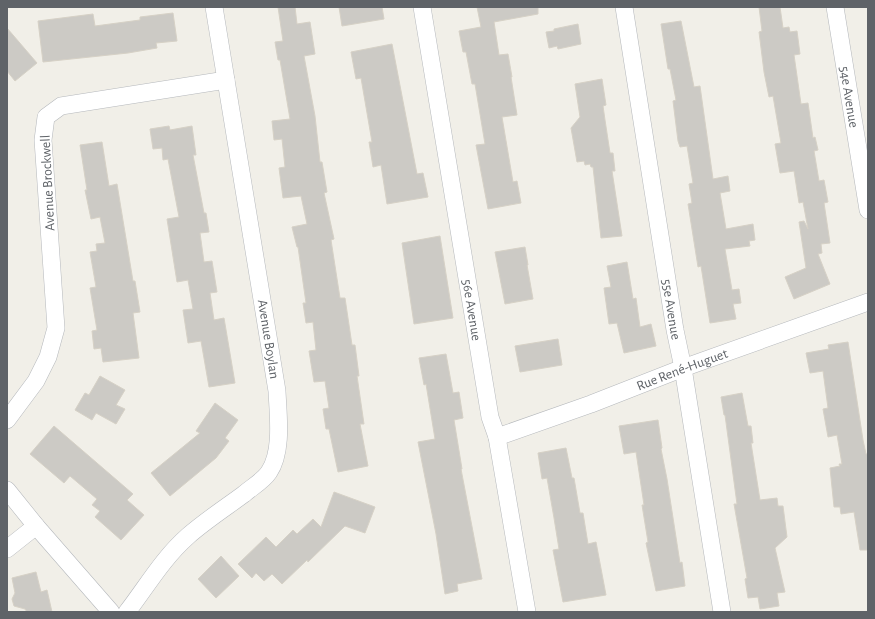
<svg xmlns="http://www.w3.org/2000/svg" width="875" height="619" font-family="'Alegreya Sans',sans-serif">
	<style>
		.building { fill: #cccac5; stroke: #d6d1c6 }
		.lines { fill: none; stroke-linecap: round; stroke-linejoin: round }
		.minor-casing { stroke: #b5b8bc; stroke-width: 18 }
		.minor { stroke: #fff; stroke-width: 17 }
		.labels { text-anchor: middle; stroke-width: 3; stroke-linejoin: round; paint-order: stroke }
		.street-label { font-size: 14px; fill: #5f6368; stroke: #fff }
	</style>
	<rect width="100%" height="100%" fill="#f1efe8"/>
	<g class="building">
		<polygon points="278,7 295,7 297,24 310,22 315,54 304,56 315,116 320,162 322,162 327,192 324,193 334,239 331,240 340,298 345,298 352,345 355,345 359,376 357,376 364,424 360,424 368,466 338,472 329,429 326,429 323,409 329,408 325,381 314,382 309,351 316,350 313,322 306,323 303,303 306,303 298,247 297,247 292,227 307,224 301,196 283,198 279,168 285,167 282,139 274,140 272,121 290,119 280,60 278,60 275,42 283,41"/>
		<polygon points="339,7 382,7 384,19 342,26"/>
		<polygon points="477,7 538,7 538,14 494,22 499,55 508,54 512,77 511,77 517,115 502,117 513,182 517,181 521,203 488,209 476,145 485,144 475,84 472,84 466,52 463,52 459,31 481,27"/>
		<polygon points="759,7 780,7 783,28 789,27 790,32 797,31 800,54 794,55 801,104 808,103 813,138 815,137 818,150 814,151 819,181 824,180 828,202 824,203 830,243 821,244 822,253 818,254 830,284 794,299 785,277 806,268 799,222 804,221 808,229 803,202 799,203 794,171 780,173 775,144 781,143 773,96 769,97 764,72 759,32 762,31"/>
		<polygon points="173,13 177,41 156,43 157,48 128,53 43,62 38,21 93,14 95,26 140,20 140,17"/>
		<polygon points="681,21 694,87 700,86 713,179 728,176 730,191 720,193 726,229 753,224 755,240 749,241 750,246 725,249 732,290 739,289 741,303 733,304 736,319 710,323 701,266 698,267 688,204 692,203 689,184 693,183 687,146 680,147 678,141 673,101 676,100 670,69 668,69 661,24"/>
		<polygon points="578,24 581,44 558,49 557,46 549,48 546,32 554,31 554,29"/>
		<polygon points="7,28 37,63 15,81 7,71"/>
		<polygon points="392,44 417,174 423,173 428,197 387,204 381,165 373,167 369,142 372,142 361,78 356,79 351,52"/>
		<polygon points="602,79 606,105 603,106 605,120 610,153 613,153 615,171 612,171 622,236 601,238 593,167 591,167 590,164 585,165 584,161 577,162 571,128 580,117 575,84"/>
		<polygon points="169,126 170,130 192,126 196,155 193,155 204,213 206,213 209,232 200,233 204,262 212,261 217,292 210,293 214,320 224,318 235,383 209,387 201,341 188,343 183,310 193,309 188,280 177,282 167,219 179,217 168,159 163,160 162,148 153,149 150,129"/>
		<polygon points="102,142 109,186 117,184 133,281 135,281 140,312 133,313 139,358 103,362 101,348 94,349 92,331 97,330 90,288 96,287 90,252 97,251 96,244 105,243 100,217 91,219 85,190 87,190 80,145"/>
		<polygon points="440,236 453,318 414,324 402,243"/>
		<polygon points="525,247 528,265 527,265 533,299 505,304 495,252"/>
		<polygon points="627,262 633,299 636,298 640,327 651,324 656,346 624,353 617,323 609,324 604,288 611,287 607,266"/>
		<polygon points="558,339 562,365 520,372 515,346"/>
		<polygon points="848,342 863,440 866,454 868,454 868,550 860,550 854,512 841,514 840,507 834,507 830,468 840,466 839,464 842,464 837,435 828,437 823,409 828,408 823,371 810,373 806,353 829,349 828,345"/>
		<polygon points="446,354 453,393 459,392 463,418 454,420 462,469 461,469 482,579 457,584 458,591 445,594 436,534 418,442 435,439 426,384 424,385 419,358"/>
		<polygon points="100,376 125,390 116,405 125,409 116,424 96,413 92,420 75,410 85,393 89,395"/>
		<polygon points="742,393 748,426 751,426 753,443 751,443 760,500 777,498 778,506 783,506 787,537 775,548 785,592 777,593 779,606 760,609 758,597 748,598 745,579 747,578 734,504 737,504 725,415 724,415 721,397"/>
		<polygon points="215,403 238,420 225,438 229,441 216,458 170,496 151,473 200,433 196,431"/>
		<polygon points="658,420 662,448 661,449 667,479 680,563 682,562 685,586 656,591 646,543 648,542 642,505 644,505 636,452 624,454 619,426"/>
		<polygon points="54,426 133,494 127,500 144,515 121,540 95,517 100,511 92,505 97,499 70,476 64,483 30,454"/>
		<polygon points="566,448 572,478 574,478 580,513 583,513 588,544 596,542 606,595 563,602 553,550 559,549 554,518 547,478 542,479 538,453"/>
		<polygon points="334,492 375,507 365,533 345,526 308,562 307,560 282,584 272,574 264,581 256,573 252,578 238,564 266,537 276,547 293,530 297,534 313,519 321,527"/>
		<polygon points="221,556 239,576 216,598 198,579"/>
		<polygon points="36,572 41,592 47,590 52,612 27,612 25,609 14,606 12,599 15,593 12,578"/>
	</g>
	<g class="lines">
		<g class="minor-casing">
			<g id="minor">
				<path id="s1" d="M422 7 490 417 497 437 527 612"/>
				<path id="s2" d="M624 7 675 330 683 368 722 612"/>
				<path id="s3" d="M835 7 868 210"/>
				<polyline points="7,420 36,381 48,357 56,328 43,140 46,117 61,106 226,80"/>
				<path id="s4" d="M497 437 591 404 683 368 868 302"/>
				<polyline points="7,490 36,526 111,612"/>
				<polyline points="7,549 36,526"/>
				<path d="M127 612C147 586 163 558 188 536 205 521 225 508 244 494 252 487 263 481 269 472 283 451 278 415 277 391L214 7"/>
			</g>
		</g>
		<use href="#minor" class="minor"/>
	</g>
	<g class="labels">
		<g class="street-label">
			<text dy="5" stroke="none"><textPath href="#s3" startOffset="91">54e Avenue</textPath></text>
			<text transform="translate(47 183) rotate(-93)" y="5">Avenue Brockwell</text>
			<text dy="5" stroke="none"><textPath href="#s1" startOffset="307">56e Avenue</textPath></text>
			<text dy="5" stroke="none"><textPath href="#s2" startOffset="306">55e Avenue</textPath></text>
			<text transform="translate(269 339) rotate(81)" y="5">Avenue Boylan</text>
			<text dy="5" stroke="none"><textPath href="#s4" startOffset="197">Rue René-Huguet</textPath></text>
		</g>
	</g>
	<rect width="875" height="619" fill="none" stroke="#5f6368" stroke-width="16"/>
</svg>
